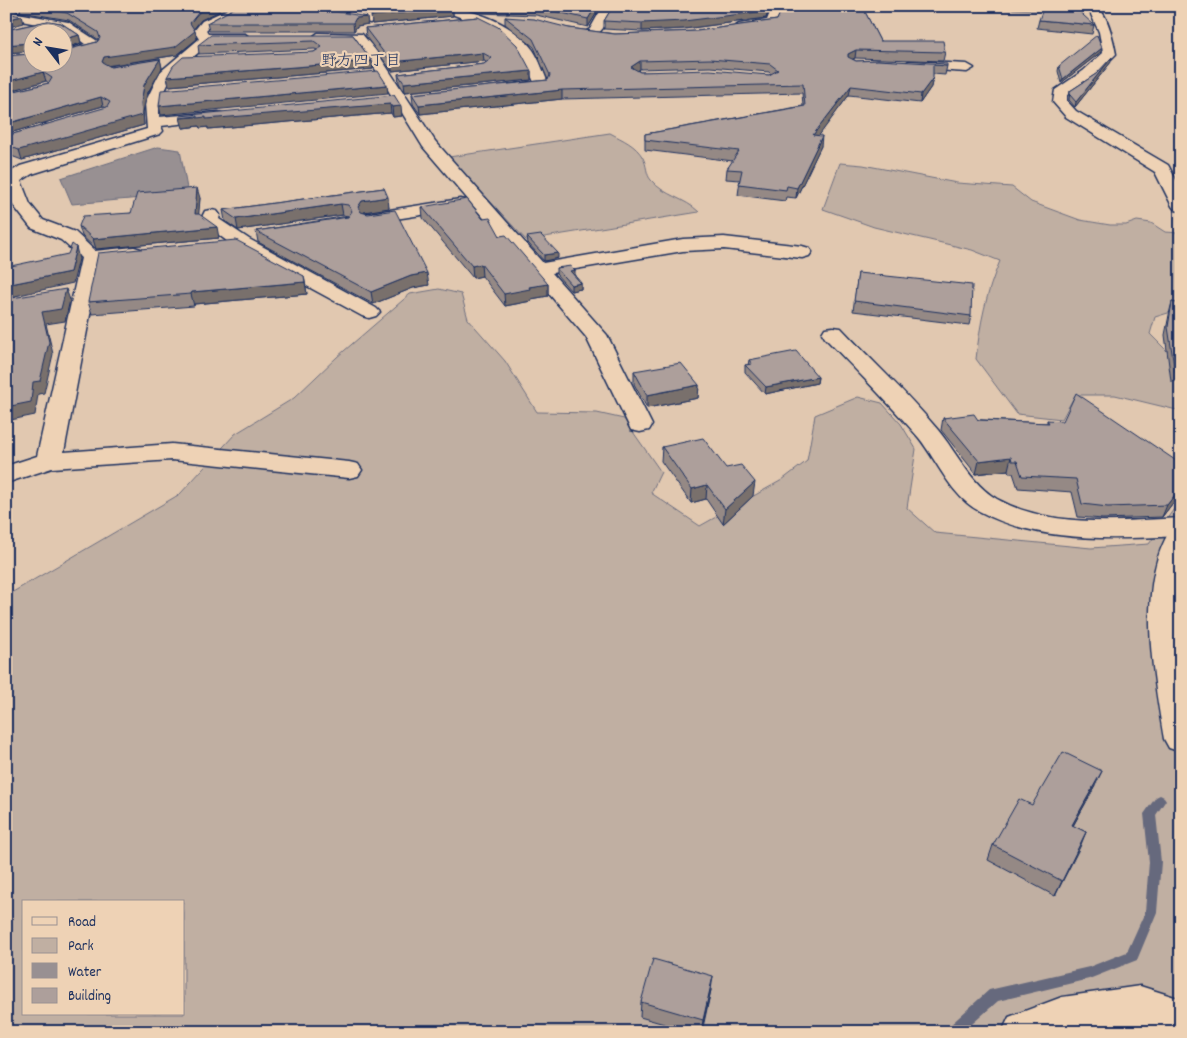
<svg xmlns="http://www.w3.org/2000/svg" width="1187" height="1038" font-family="Dekko,'Klee One',sans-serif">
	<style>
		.green { fill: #c0afa2; stroke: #6e6f80; fill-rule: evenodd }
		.water { fill: #989092; stroke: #66697d }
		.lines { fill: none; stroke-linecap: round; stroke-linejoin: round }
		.stream { fill: #66697d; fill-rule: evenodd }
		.street-casing { stroke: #1b2f5e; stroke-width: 3 }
		.secondary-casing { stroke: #1b2f5e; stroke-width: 3 }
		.street { fill: #eed2b5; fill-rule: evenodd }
		.secondary { fill: #eed2b5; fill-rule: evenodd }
		.wall { fill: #958985; stroke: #1b2f5e; fill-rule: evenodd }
		.shaded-wall { fill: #796f6c; stroke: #1b2f5e }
		.building { fill: #ad9f9b; stroke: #1b2f5e; fill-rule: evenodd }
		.labels { text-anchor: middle; stroke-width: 4.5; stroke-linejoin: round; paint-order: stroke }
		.far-neighbourhood-label { font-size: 16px; fill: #1b2f5e; stroke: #eed2b5 }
	</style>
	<rect width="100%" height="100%" fill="#e1c8b0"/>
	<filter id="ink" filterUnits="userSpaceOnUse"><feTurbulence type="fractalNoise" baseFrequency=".02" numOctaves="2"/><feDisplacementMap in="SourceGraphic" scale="10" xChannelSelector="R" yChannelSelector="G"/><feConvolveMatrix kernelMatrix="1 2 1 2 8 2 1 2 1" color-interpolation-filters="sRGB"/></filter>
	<g filter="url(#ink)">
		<g class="green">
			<path d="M610 133C623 140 636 145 643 158 647 165 646 175 651 180 664 196 685 198 699 212L526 240 449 157Z"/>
			<path d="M840 163 863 165 957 183 1012 187 1031 202 1080 220 1110 225H1126L1137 221 1151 223 1165 232 1181 233V309L1155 317 1150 334 1181 365V411L1115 395H1075L1062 419 1017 414 976 359C980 324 986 293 1000 261L972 250 874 227 823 209Z"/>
			<path d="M439 289 461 294 468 319 505 361 537 412 597 413 624 419 661 472 651 493 700 526 782 480 807 461 815 415 858 397 882 403 901 424 916 449 907 508 935 533 1091 548 1149 544 1181 499V1032H6V596L180 494 235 434 294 398 337 357 410 294ZM24 902H184V1014H24Z"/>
		</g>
		<polygon class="water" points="158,147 180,150 188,194 72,204 61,178"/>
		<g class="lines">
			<polygon class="stream" points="1160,795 1164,797 1166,800 1156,815 1161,862 1157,912 1137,960 1089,979 998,1001 963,1032 946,1032 948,1027 989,990 1089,967 1127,952 1145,912 1149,862 1144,814 1156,797"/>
			<g class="street-casing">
				<g id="street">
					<polygon points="13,6 32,6 6,15 6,8"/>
					<polygon points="235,6 251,6 210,27 206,31 208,34 245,34 251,38 249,41 211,42 173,74 159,103 159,117 218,112 223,113 225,116 223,119 161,126 163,131 160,134 32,174 21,181 30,204 43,220 75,232 95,251 134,247 141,249 144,253 141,257 100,262 64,452 172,444 349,462 358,464 362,470 358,476 349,478 172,460 52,468 6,483 6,466 37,456 81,258 61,240 31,228 13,205 6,186 6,175 20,166 147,129 145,103 160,72 199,39 194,31 202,21"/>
					<polygon points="285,6 314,6 370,15 376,19 370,23 291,9"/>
					<path d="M429 6C464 6 512 20 533 50 540 60 544 74 549 85L542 89 505 91 503 88 505 85 534 82 521 53 496 30Z"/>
					<path d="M603 6H615C608 18 602 40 585 36L583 33 590 29Z"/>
					<path d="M1095 7C1107 9 1114 43 1116 54L1093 77 1067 95V101L1076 111 1168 165 1181 189V211L1175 210 1172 206 1155 172 1066 117 1053 102 1055 90 1083 71 1103 53 1099 32 1089 10Z"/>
					<polygon points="775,9 781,12 776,26 739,32 733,28 739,24 767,20 771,10"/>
					<polygon points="68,22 99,42 101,45 99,48 62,59 62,51 85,44 64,29 62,26"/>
					<polygon points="318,33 362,34 377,52 435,141 543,263 683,239 724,237 802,246 809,248 812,252 809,256 802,258 724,249 683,251 552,273 607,335 652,425 649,430 640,432 631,430 586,337 423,147 366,54 355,41 314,40 312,37"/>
					<polygon points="909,61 967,64 974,68 967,72 904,68 902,65"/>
					<polygon points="6,111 49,126 52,129 44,134 6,120"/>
					<polygon points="460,199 466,200 469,204 466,208 370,223 364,222 361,218 364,214 370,213"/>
					<polygon points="211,210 217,211 220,215 219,219 249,239 376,308 380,312 376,316 369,318 362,316 235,247 200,221 205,211"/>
					<path d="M833 327 841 328C873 362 908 394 938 430 957 453 971 484 997 499 1052 529 1121 521 1181 518V536C1114 539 1040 544 979 511 951 496 938 462 919 438 889 403 857 371 825 338L822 333 825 328Z"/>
					<polygon points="1140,986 1181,999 1181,1032 1153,1032 1140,1028 1111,1032 1002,1032 1009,1017 1062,997"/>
				</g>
			</g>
			<g class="secondary-casing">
				<g id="secondary">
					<polygon points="6,11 68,22 74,26 68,30 6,18"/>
					<path d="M1181 526V752L1169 748 1164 739C1154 678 1135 584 1171 529Z"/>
				</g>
			</g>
			<use href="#street" class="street"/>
			<use href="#secondary" class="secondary"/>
		</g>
		<g class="wall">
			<polygon points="19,6 230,6 201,20 194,29 197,39 177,55 109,66 111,67 160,59 162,68 147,94 143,112 144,125 22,160 6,154 6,136 106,108 103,106 6,134 6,93 49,83 46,81 6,92 6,56 30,54 30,51 6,53 6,30 48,21 61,23 79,35 81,43 62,49 62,32 32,32 32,62 62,62 62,51 97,42 99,40 69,20 21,12"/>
			<polygon points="238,6 368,24 357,26 354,31 209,31 207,23"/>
			<polygon points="327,6 447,6 453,8 453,16 372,24 373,15 370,13"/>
			<polygon points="457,6 601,6 588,27 536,15 481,13"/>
			<path d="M613 6H862L880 41 945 52 943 61 855 58 853 59 856 61 878 60 947 66 945 75 933 74 931 87 920 103 849 95 818 136 821 146 796 198 786 197 785 201 738 195 740 180 726 179 727 169 733 161 645 150V134L803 106 802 93 562 99 420 114 413 104 412 94 548 80 534 47 505 24V17L569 28 615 34 697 31 777 20 781 11 779 8H770L766 18 684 29 642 31 604 29V21ZM710 67 769 72 771 74 769 75 640 72 638 71 640 69Z"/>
			<polygon points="960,6 1039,6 1038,10 960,7"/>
			<polygon points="478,17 531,71 531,80 405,92 399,83 398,74 484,64 486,62 484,61 392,71 366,37 365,28"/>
			<polygon points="1039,20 1094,25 1092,34 1037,28"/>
			<polygon points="353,35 372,61 373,69 169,86 167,77 314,52 317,50 315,49 199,54 198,45"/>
			<polygon points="1101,52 1061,83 1058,71 1059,66"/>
			<polygon points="1111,62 1075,107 1069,100 1070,91 1096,74"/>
			<polygon points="394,95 402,116 393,117 391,113 208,129 208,127 200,128 199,126 183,128"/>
			<polygon points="384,188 389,208 364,212 429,285 413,288 373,304 258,242 256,231 348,216 343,215 238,230 225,221 223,210"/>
			<polygon points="200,198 198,214 219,238 96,249 82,236 79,226 131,213"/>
			<polygon points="422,207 483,219 548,284 548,296 531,299 531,301 505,306 482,276 473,278 423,218"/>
			<polygon points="527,237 558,258 544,261 528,243"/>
			<polygon points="556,268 575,276 581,283 581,289 571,291 556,274"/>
			<polygon points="858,273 971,316 969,325 853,311"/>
			<polygon points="304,276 307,294 194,304 194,306 92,314 88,302"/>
			<polygon points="1172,302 1181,304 1181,382 1171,381 1165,335 1170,310"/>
			<polygon points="749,360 818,377 817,383 765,394 745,372 745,365 748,365"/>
			<polygon points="634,371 699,385 698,398 647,408 634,384"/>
			<polygon points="943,418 1047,423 1047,420 1179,495 1162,517 1103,519 1078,517 1072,492 1018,488 1013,473 1009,473 1008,470 976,474 941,430"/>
			<polygon points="662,447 726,468 753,496 723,524 706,499 691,503 661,461"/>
			<polygon points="1095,786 1073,826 1086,832 1055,896 988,860 993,845 1032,805"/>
			<polygon points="711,990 702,1032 692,1032 640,1017 641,1002"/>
		</g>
		<g class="shaded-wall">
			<polygon points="212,6 230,6 201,20 192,31 190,23 199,12"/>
			<polygon points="596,6 601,6 588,27 588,19"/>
			<polygon points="770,6 766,18 684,29 642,31 642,23"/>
			<polygon points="453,8 453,16 372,24 371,16"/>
			<polygon points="22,16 24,23 6,28 6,20"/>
			<polygon points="367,17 368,24 357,26 354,31 353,23 356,18"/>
			<polygon points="195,31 197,39 177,55 106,66 102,62 104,57"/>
			<polygon points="79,35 81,43 62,49 62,40"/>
			<polygon points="29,43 32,51 6,53 6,45"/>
			<polygon points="1102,48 1101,52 1061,83 1063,79"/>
			<polygon points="856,50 855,58 847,62 848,54"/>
			<polygon points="483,53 484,61 392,71 391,62"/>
			<polygon points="1112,57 1111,62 1075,107 1076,102"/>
			<polygon points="160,59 162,68 147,94 143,112 144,125 22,160 19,150 141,103 144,85"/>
			<polygon points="372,61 373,69 169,86 167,77"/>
			<polygon points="640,61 640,69 631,76 631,67"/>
			<polygon points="531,71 531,80 405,92 404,83"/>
			<polygon points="43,72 46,81 6,92 6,82"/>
			<polygon points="933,78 931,87 920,103 921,94"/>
			<polygon points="387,85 388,93 161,115 159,106"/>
			<polygon points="851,86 849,95 812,145 813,135"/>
			<polygon points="562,90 562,99 420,114 419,105"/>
			<polygon points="101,97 103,106 6,134 6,124"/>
			<polygon points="390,104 391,113 208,129 208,127 200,128 199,126 183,128 180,118"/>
			<polygon points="401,106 402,116 393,117 392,107"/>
			<polygon points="822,136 821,146 796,198 797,188"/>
			<polygon points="197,188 200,198 198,224 195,214"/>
			<polygon points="388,197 389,208 364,212 359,218 358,207 362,201"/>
			<polygon points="341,204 343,215 238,230 236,219"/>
			<polygon points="217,227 219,238 96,249 93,239"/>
			<polygon points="76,247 79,259 73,283 6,298 6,285 70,272"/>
			<polygon points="558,253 558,258 544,261 544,255"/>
			<polygon points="481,264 482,276 473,278 472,266"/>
			<polygon points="575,270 575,276 570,271"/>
			<polygon points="427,273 429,285 413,288 373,304 371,292 411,276"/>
			<polygon points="305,282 307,294 194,304 194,306 191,294 192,292"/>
			<polygon points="581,283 581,289 571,291 571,285"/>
			<polygon points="548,284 548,296 531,299 531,301 505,306 504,294 529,287"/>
			<polygon points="66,289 70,300 65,321 46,324 53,354 44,393 38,394 35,415 6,421 6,407 42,312"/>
			<polygon points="818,377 817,383 765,394 766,387"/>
			<polygon points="699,385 698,398 647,408 647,395"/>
			<polygon points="1011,457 1008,470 976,474 979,461"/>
			<polygon points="755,482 753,496 723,524 725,509"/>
			<polygon points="707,485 706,499 691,503 692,489"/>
			<polygon points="1181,487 1181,491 1179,495 1162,517 1167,505"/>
			<polygon points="1102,771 1095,786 1065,840 1072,825"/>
			<polygon points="1086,832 1080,847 1055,896 1062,881"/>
			<polygon points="713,976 711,990 701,1032 703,1020"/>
		</g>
		<g class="building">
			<polygon points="31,6 212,6 199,12 190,23 195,31 175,47 104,57 102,62 111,67 160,59 144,85 141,103 142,115 19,150 6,145 6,136 107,107 110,102 101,97 6,124 6,93 49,83 52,78 43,72 6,82 6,56 30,54 31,45 29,43 6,45 6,30 48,21 61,23 79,35 62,40 62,32 32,32 32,62 62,62 62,51 97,42 100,38 98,32 67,13"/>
			<polygon points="238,6 307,6 367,17 356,18 353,23 207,23"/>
			<polygon points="371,6 447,6 453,8 371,16 377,11"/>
			<polygon points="503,6 596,6 588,19 536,7"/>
			<polygon points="613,6 768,6 766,11 684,21 642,23 604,21"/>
			<path d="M783 6H862L880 41H943L945 52 856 50 848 54V57L856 61 878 60 947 64V66L933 65V78L921 94 851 86 813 135 822 136 797 188 787 186 786 190 739 184 742 170 727 169 739 151 645 140V134L805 106 803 84 562 90 419 105 412 94 548 80 550 75 533 39 505 17 534 19 569 28 615 34 697 31 777 20ZM710 59 770 64 778 70 769 75 710 70 640 72 631 67 640 61Z"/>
			<polygon points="1044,6 1073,6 1094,25 1039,20"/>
			<polygon points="6,13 22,16 6,20"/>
			<polygon points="478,17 498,27 517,45 531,71 404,83 398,74 484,64 492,58 483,53 391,62 365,28"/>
			<polygon points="211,35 353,35 372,61 167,77 173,66 183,57 314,52 322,47 314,41 198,45"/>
			<polygon points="1097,35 1102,48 1063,79 1059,66"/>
			<polygon points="1112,57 1076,102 1070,95 1070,91 1096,74"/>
			<polygon points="378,71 387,85 159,106 161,90"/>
			<polygon points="394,95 401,106 392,107 390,104 206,119 206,117 197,118 197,116 180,118 180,116"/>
			<polygon points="197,188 195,214 199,214 217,227 93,239 79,226 83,216 131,213 137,193"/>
			<polygon points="384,188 388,197 362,201 358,207 361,212 368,214 395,210 427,273 411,276 371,292 256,231 348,217 352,211 348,205 341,204 236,219 223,210"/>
			<polygon points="467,199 483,219 490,218 500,236 506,235 548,284 529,287 530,289 504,294 481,264 472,266 422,207"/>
			<polygon points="541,235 558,253 544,255 527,237"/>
			<polygon points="236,240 304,276 305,282 192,292 191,294 88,302 98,253"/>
			<polygon points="72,244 76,247 70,272 6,285 6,267 68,254"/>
			<polygon points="571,266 575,270 570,271 581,283 571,285 556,268"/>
			<polygon points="858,273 972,285 971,316 854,301"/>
			<polygon points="66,289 61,309 42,312 49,342 40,381 33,382 31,402 6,407 6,299"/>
			<polygon points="1172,302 1181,304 1181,373 1175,372 1168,327"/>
			<polygon points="796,351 818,377 766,387 745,365 752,364 749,360"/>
			<polygon points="681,363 699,385 647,395 634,371"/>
			<polygon points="1076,393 1175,460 1181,469 1181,487 1167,505 1108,507 1082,504 1076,479 1022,476 1017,461 1012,461 1011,457 979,461 943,418 974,414 978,420 1049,423 1047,420 1063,421"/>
			<polygon points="703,438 726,468 741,465 755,482 725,509 707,485 692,489 662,447"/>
			<polygon points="1063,752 1102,771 1072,825 1086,832 1062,881 993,845 1019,799 1032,805"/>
			<polygon points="653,959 713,976 703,1020 641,1002"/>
		</g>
	</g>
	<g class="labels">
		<g class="far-neighbourhood-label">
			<text x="361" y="65">野方四丁目</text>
		</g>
	</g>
	<rect width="1187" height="1038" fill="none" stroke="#eed2b5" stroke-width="25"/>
	<rect x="12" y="12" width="1162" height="1013" fill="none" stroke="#1b2f5e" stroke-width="2" filter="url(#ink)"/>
	<rect x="22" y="900" width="162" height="115" fill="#eed2b5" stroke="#9a9192"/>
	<rect x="32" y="917" width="25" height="8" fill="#eed2b5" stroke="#9a9192"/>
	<text x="68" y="926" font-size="15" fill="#1b2f5e">Road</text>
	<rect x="32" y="938" width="25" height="15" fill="#c0afa2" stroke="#9a9192"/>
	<text x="68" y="950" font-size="15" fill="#1b2f5e">Park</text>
	<rect x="32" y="963" width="25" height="15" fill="#989092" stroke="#9a9192"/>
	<text x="68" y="976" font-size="15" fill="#1b2f5e">Water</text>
	<rect x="32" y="988" width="25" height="15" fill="#ad9f9b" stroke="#9a9192"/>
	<text x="68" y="1000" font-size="15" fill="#1b2f5e">Building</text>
	<g transform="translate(48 48) rotate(301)"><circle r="24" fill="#eed2b5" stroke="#9a9192"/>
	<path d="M0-4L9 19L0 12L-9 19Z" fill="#1b2f5e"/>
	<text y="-8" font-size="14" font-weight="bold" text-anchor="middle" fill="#1b2f5e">N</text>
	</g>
</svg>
